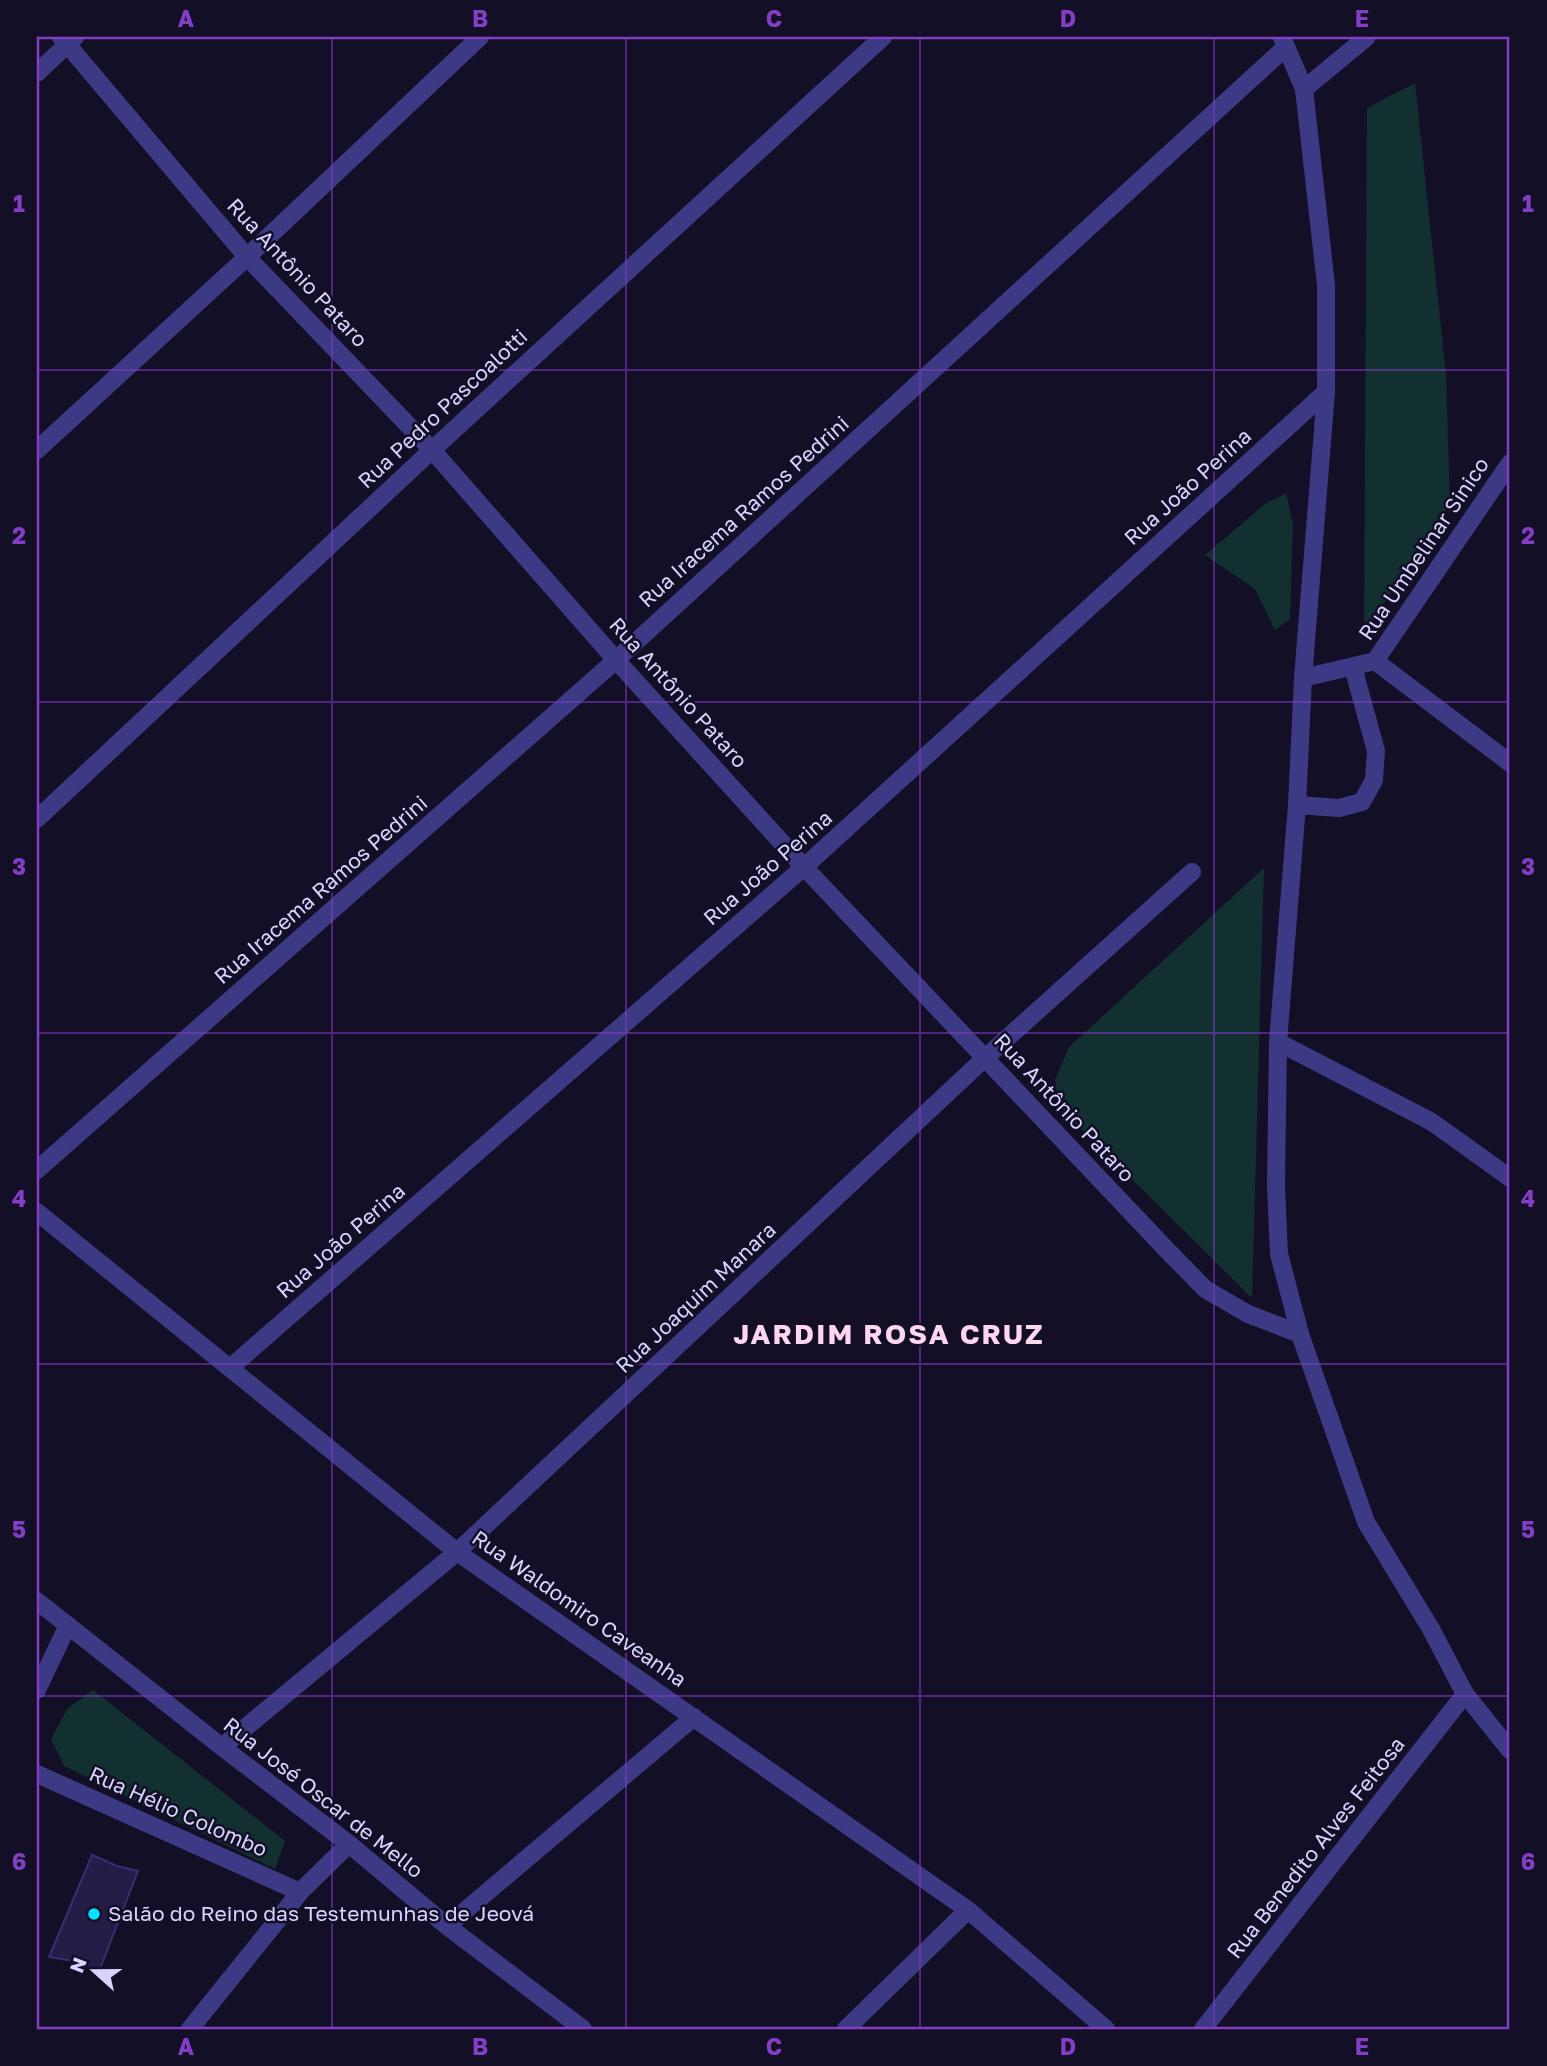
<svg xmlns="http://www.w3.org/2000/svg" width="1547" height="2066" font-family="'Golos Text',sans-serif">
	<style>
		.green { fill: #12302f }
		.building { fill: #241b47; stroke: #3b2d73; stroke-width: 2 }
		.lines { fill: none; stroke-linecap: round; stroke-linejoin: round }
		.minor { stroke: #3d3a85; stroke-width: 18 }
		.grid { fill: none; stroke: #843dc5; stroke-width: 2; stroke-opacity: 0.55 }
		.poi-dot { fill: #00e5ff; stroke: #130f26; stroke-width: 2.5 }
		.labels { text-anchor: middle; stroke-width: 5; stroke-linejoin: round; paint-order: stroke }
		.street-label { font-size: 21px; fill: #d9d4ff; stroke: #130f26 }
		.poi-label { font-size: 21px; fill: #d9d4ff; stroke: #130f26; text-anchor: start }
		.district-label { font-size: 28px; font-weight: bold; letter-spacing: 2px; fill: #ffd6f0; stroke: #130f26 }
		.neatline { fill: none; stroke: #843dc5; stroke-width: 2.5 }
		.grid-label { font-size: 23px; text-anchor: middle; font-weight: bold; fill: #843dc5 }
	</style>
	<rect width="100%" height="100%" fill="#130f26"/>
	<g class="green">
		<polygon points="1415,83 1446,375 1450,504 1364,633 1367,108"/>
		<polygon points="1286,493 1293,524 1290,619 1275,630 1255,589 1205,555 1265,504"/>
		<polygon points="1264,868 1252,1298 1059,1107 1055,1080 1069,1047"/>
		<polygon points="93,1690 285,1841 275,1869 64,1766 51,1739 67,1709"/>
	</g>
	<polygon class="building" points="92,1855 117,1866 138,1871 98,1974 80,1962 49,1957"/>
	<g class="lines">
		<g class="minor">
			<polyline points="61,37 247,257 432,450 616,660 804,867 1165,1248 1205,1289 1248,1314 1300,1334"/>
			<polyline points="1282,37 1304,89 1326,285 1326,392 1303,678 1297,805 1278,1042 1276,1186 1279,1254 1300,1334 1366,1522 1431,1629 1465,1694 1510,1750"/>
			<polyline points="37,73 75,37"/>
			<polyline points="1304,89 1367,37"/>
			<polyline points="37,450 247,257 480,37"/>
			<polyline points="1375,661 1510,463"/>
			<polyline points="1303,678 1375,661 1510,763"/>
			<polyline points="1297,805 1339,808 1362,802 1374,780 1376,751 1353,667"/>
			<polyline points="37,819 432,450 883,37"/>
			<polyline points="1278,1042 1432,1122 1510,1178"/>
			<polyline points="37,1170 616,660 1286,47"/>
			<polyline points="37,1212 457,1552 968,1910 1106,2029"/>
			<polyline points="231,1367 804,867 1326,392"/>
			<polyline points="37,1601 222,1747 349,1844 447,1926 583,2029"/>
			<polyline points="37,1690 68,1625"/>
			<polyline points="222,1747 457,1552 986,1057 1192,872"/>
			<polyline points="37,1774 300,1892"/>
			<polyline points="447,1926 694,1717"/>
			<polyline points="190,2029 300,1892 349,1844"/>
			<polyline points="846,2029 968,1910"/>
			<polyline points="1203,2029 1465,1694"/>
		</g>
	</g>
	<path class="grid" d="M332 37V2029M626 37V2029M920 37V2029M1214 37V2029M37 370H1510M37 702H1510M37 1033H1510M37 1364H1510M37 1696H1510"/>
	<circle class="poi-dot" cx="94" cy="1914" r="7"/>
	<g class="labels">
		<g class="street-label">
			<text transform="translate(297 273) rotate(47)" y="7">Rua Antônio Pataro</text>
			<text transform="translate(443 409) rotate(-43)" y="7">Rua Pedro Pascoalotti</text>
			<text transform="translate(1188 487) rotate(-42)" y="7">Rua João Perina</text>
			<text transform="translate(744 512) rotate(-42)" y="7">Rua Iracema Ramos Pedrini</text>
			<text transform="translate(1424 549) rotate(-56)" y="7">Rua Umbelinar Sinico</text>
			<text transform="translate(678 693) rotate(48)" y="7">Rua Antônio Pataro</text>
			<text transform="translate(768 868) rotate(-41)" y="7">Rua João Perina</text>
			<text transform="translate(321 890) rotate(-41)" y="7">Rua Iracema Ramos Pedrini</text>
			<text transform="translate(1064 1108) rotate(47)" y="7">Rua Antônio Pataro</text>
			<text transform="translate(341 1241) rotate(-41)" y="7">Rua João Perina</text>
			<text transform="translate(696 1298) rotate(-43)" y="7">Rua Joaquim Manara</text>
			<text transform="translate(579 1609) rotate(35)" y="7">Rua Waldomiro Caveanha</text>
			<text transform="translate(323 1798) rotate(38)" y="7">Rua José Oscar de Mello</text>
			<text transform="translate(178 1812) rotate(24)" y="7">Rua Hélio Colombo</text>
			<text transform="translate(1316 1848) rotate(-52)" y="7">Rua Benedito Alves Feitosa</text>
		</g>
		<g class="poi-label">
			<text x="108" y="1921">Salão do Reino das Testemunhas de Jeová</text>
		</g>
		<g class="district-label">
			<text x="889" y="1344">JARDIM ROSA CRUZ</text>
		</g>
	</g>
	<rect width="1547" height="2066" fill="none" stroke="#130f26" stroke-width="77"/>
	<g transform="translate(94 1971) rotate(291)" stroke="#130f26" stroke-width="5" paint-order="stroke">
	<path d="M0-5L12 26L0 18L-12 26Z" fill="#d9d4ff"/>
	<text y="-10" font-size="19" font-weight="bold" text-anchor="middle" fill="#d9d4ff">N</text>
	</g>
	<rect x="38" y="38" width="1470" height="1990" class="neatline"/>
	<g class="grid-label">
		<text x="186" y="27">A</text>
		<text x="480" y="27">B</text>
		<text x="774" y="27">C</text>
		<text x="1068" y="27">D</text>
		<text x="1362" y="27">E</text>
		<text x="19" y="212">1</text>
		<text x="1528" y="212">1</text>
		<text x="19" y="544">2</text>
		<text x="1528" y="544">2</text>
		<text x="19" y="875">3</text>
		<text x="1528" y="875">3</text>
		<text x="19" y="1207">4</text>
		<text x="1528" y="1207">4</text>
		<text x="19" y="1538">5</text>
		<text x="1528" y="1538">5</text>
		<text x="19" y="1870">6</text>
		<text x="1528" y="1870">6</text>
		<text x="186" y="2055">A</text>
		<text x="480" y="2055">B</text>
		<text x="774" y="2055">C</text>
		<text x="1068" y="2055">D</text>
		<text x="1362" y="2055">E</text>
	</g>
</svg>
